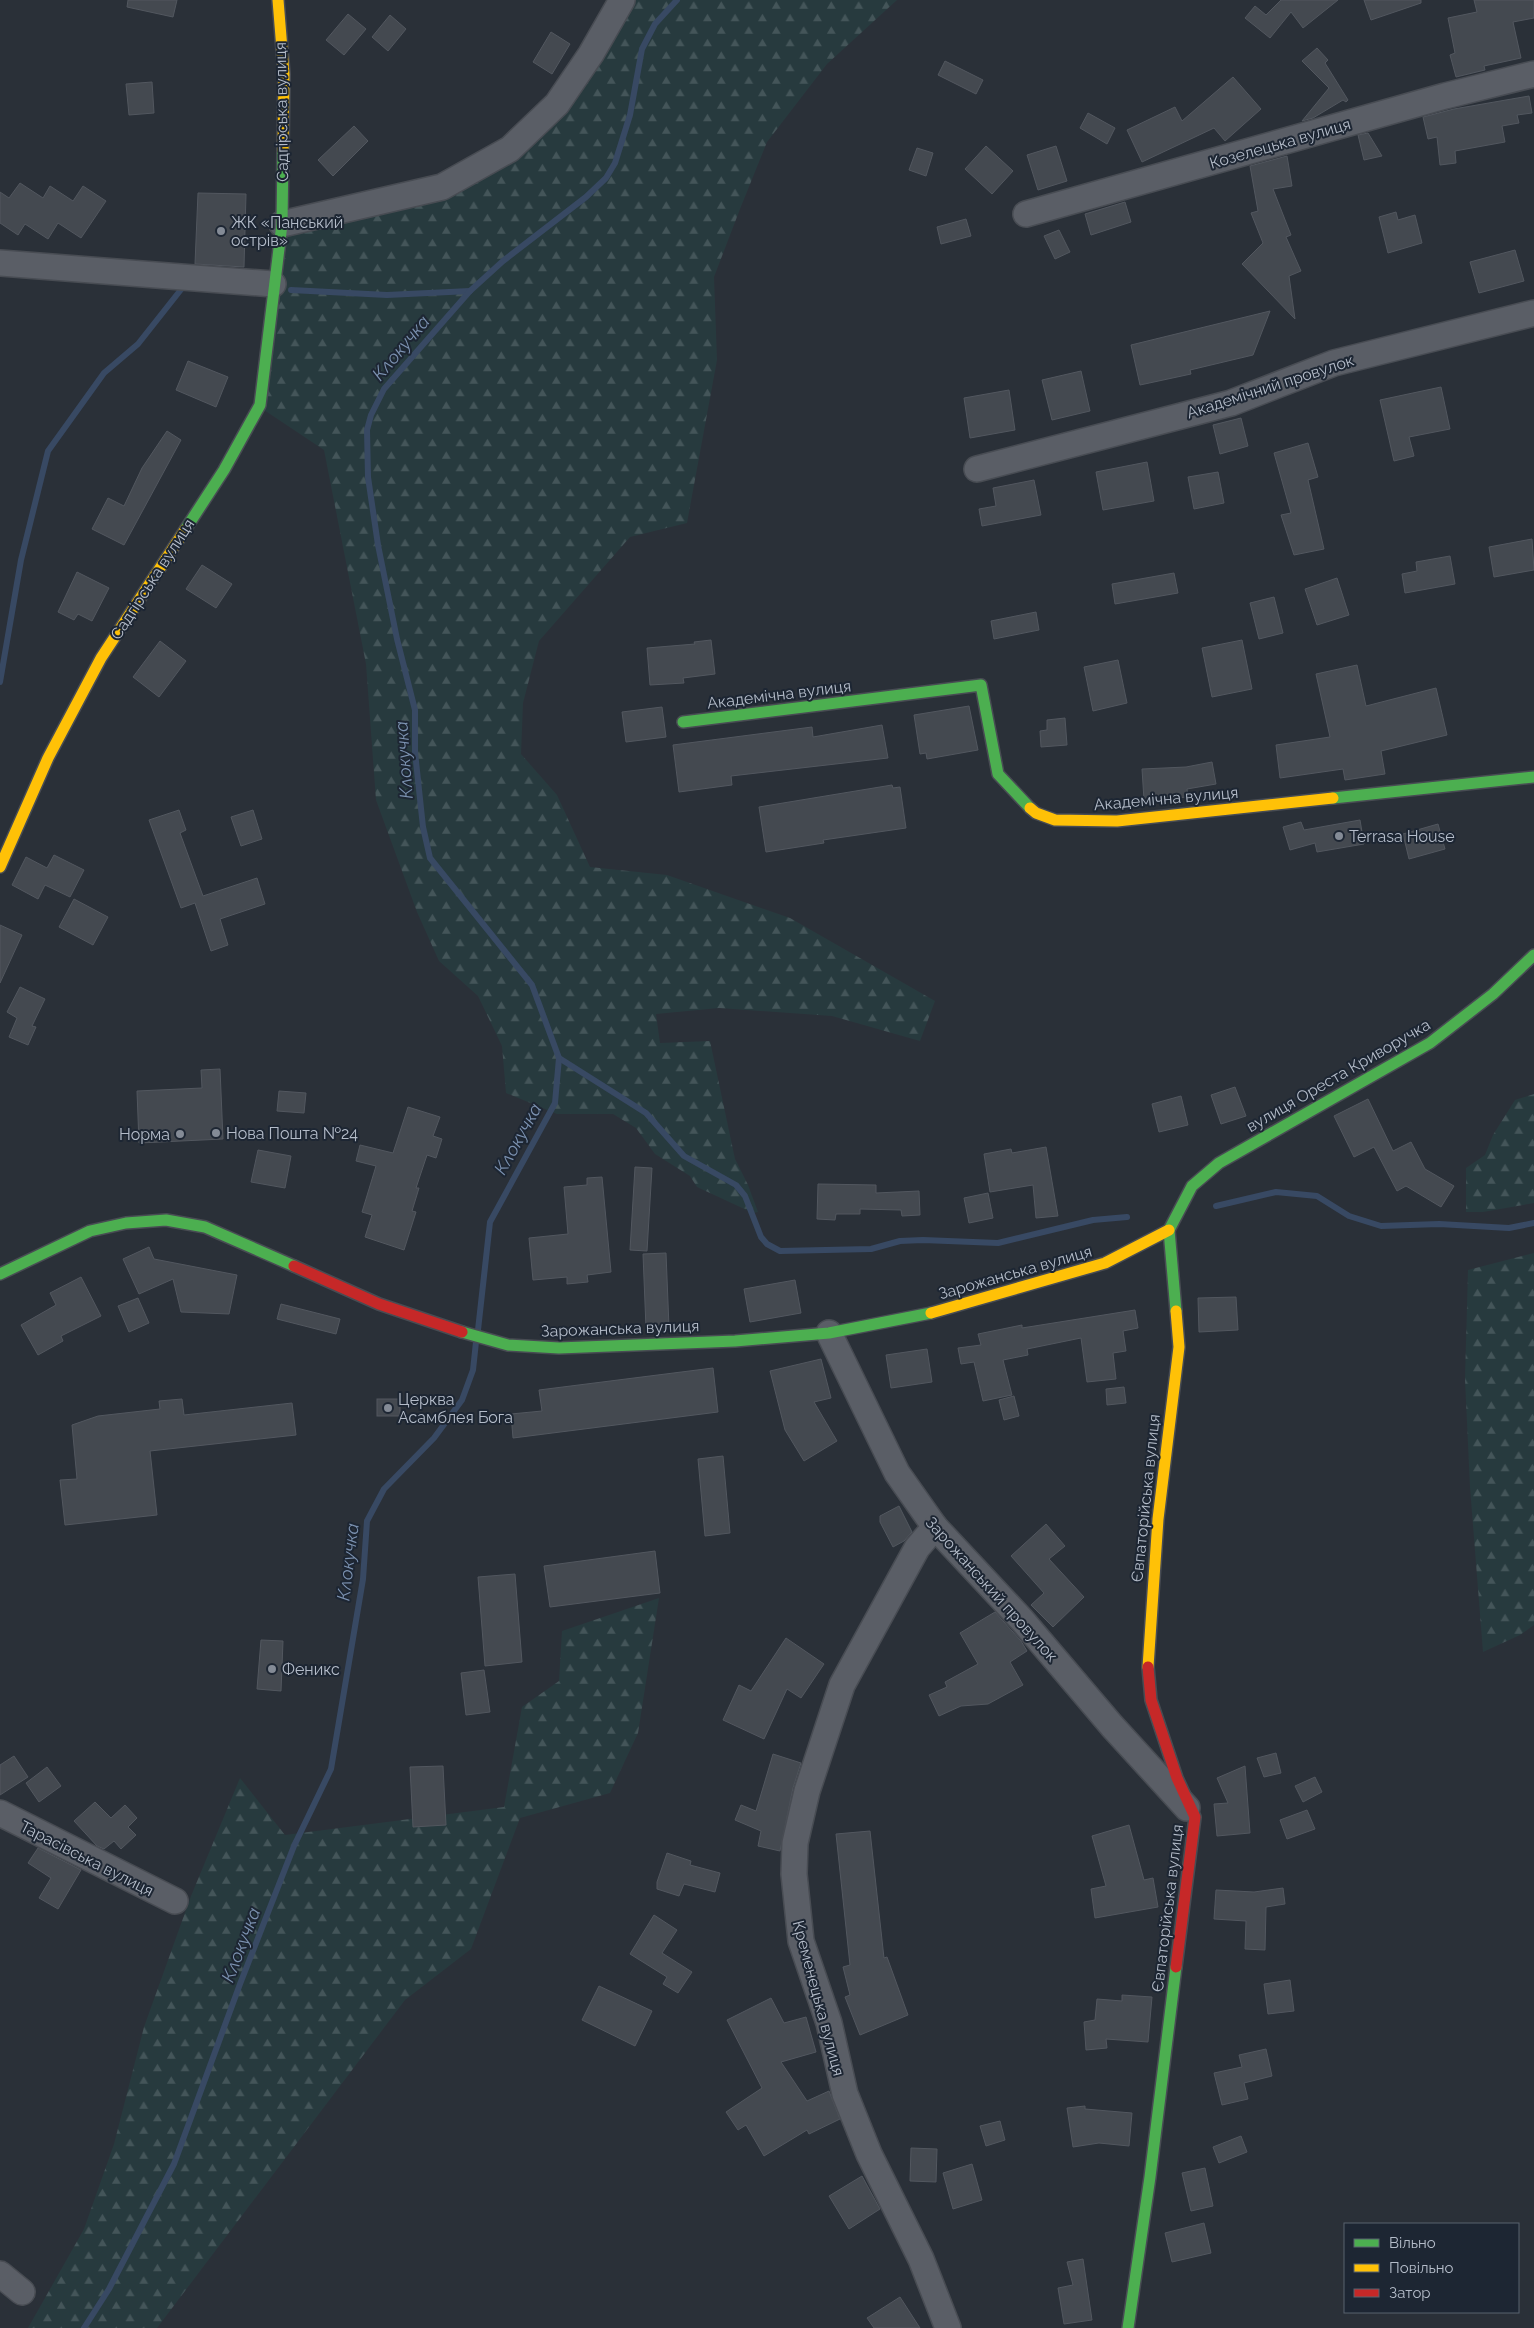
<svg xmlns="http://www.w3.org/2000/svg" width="1534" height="2328" font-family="Raleway,sans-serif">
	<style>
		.forest { fill: url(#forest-firs) }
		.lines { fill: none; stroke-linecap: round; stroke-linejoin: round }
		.stream { stroke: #384963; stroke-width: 6 }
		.building { fill: #444950; stroke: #52575f }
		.street-casing { stroke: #484c53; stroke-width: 28 }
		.fast-casing { stroke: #484c53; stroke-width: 14 }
		.slow-casing { stroke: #484c53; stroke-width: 14 }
		.jam-casing { stroke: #484c53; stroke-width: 14 }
		.street { stroke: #5a5e66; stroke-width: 25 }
		.fast { stroke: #4caf50; stroke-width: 11 }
		.slow { stroke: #ffc107; stroke-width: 11 }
		.jam { stroke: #c62828; stroke-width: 11 }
		.poi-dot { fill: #848b96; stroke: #1d2633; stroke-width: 2 }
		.labels { text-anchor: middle; stroke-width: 4; stroke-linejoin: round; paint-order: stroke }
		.street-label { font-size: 16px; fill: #b4bcc9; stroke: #1d2633 }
		.poi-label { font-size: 16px; fill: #b4bcc9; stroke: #1d2633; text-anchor: start }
		.water-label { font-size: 18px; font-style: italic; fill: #7c92b1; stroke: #1d2633 }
	</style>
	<defs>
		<pattern id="forest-firs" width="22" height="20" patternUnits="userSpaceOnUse" patternTransform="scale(1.25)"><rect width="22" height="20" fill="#273a3e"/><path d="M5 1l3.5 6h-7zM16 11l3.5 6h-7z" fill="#445559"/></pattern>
	</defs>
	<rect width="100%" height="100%" fill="#2a3038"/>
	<g class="forest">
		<polygon points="620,0 897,0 827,64 767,142 740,209 714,277 717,360 687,523 630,537 539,641 523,703 521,754 557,795 590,867 667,875 790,918 935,1001 920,1041 832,1016 719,1008 656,1014 660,1043 710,1041 735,1159 748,1185 758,1212 753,1213 697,1187 690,1176 655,1154 636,1128 613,1114 557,1114 506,1093 502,1046 478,996 439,961 417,912 376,800 366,664 324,450 258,406 280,223 442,185 556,103"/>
		<polygon points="1534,1094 1534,1203 1483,1212 1466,1212 1466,1168 1485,1155 1493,1135 1515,1100"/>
		<polygon points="1534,1253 1534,1625 1520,1635 1483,1652 1470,1487 1465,1379 1468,1270"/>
		<polygon points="659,1598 638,1733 610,1793 520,1818 471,1949 405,2000 157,2328 28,2328 84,2229 114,2144 144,2027 191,1896 240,1778 285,1835 504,1807 522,1707 559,1681 562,1631"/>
	</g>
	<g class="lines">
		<g class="stream">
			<polyline points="291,290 387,295 470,291"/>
			<polyline points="0,682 21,560 48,451 104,373 138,344 183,287 187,287"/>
			<polyline points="559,1058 646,1113 684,1156 736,1185 745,1196 761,1237 767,1244 780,1251 871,1249 900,1241 923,1240 998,1243 1093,1220 1127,1217"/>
			<polyline points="1216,1206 1276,1192 1317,1196 1349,1216 1381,1226 1439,1224 1509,1228 1534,1223"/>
			<polyline points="478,1330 490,1222 555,1103 559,1058 532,985 430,858 423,827 415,752 415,710 397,639 378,545 368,477 367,430 371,415 384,389 470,291 503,261 586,197 606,178 615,163 630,115 642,49 655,24 677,0"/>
			<polyline points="84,2328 109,2289 174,2164 240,1984 294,1846 331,1769 363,1579 367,1521 384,1489 434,1438 462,1400 473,1370 476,1342"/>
		</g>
	</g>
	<g class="building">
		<polygon points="128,0 177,0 173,17 127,7"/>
		<polygon points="1281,0 1338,0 1303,28 1291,12 1270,38 1245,18 1255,6 1266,15"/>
		<polygon points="1364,0 1421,0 1421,3 1371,20"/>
		<polygon points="1474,0 1534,0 1534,18 1513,22 1521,58 1484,66 1485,70 1456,77 1450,55 1455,53 1448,18 1477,12"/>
		<polygon points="348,14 366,29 344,55 326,40"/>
		<polygon points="390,15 406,29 388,51 372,37"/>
		<polygon points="551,32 570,44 552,74 533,62"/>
		<polygon points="1317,48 1328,60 1325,63 1348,100 1346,102 1343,100 1313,118 1302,121 1329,88 1302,61"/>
		<polygon points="945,61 983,80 976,94 938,75"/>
		<polygon points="1233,77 1261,109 1225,141 1214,128 1142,162 1127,130 1175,107 1182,121"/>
		<polygon points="152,82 154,113 129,115 126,84"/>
		<polygon points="1529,96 1532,113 1517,115 1519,123 1502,126 1505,142 1455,151 1456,163 1440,165 1437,137 1428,139 1423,117 1454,109"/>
		<polygon points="1088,113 1115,128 1107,144 1080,128"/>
		<polygon points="354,126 368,141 333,176 318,160"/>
		<polygon points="1368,133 1382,156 1364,160 1358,135"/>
		<polygon points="986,146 1013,171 992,194 965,169"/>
		<polygon points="1056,146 1067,181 1038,190 1027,155"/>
		<polygon points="917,148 933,153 926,176 909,170"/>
		<polygon points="1287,156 1292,186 1273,189 1291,235 1286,237 1301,271 1289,276 1295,319 1242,264 1263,243 1251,213 1258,211 1250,166"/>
		<polygon points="20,183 43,198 50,186 73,201 83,186 106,201 81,238 58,223 48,239 25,224 18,235 0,223 0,192 9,198"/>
		<polygon points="198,193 246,194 244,267 195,264"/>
		<polygon points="1125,202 1131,222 1091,235 1085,214"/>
		<polygon points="1396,212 1398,220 1415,215 1422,243 1388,253 1379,217"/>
		<polygon points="966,219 971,236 941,244 937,227"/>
		<polygon points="1059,230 1070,252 1055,259 1044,236"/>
		<polygon points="1515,250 1524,281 1479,293 1470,262"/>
		<polygon points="1270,311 1253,355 1190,370 1191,374 1140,385 1131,345"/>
		<polygon points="188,361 228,377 216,407 176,390"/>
		<polygon points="1081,371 1090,411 1052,420 1042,380"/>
		<polygon points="1441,387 1450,429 1409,437 1414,456 1394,461 1380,400"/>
		<polygon points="1009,390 1015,430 970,438 964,398"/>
		<polygon points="1241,418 1248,446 1220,454 1213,425"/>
		<polygon points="167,431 181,440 124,545 92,529 108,498 124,506 142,468"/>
		<polygon points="1308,443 1318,477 1308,480 1324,549 1294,555 1281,515 1291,513 1274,453"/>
		<polygon points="1147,462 1154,501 1103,510 1096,472"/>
		<polygon points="1218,472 1224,503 1194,509 1188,477"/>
		<polygon points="1034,480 1041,515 982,526 979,509 996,506 993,488"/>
		<polygon points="1532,539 1534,570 1494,577 1489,547"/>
		<polygon points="1450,556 1455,584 1405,593 1402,574 1417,571 1416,562"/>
		<polygon points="202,565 232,584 216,608 186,589"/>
		<polygon points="77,572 109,588 92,621 78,614 74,620 58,612"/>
		<polygon points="1174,573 1178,593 1115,604 1112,584"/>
		<polygon points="1337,578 1349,615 1317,625 1305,589"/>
		<polygon points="1274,597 1283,633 1259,639 1250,603"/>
		<polygon points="1036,612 1039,630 994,639 991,621"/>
		<polygon points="711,640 715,674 683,678 684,683 650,685 647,648 695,644 694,642"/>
		<polygon points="1242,640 1252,689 1212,697 1202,648"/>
		<polygon points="160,641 186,661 159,697 133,677"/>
		<polygon points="1118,660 1127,703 1093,711 1084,667"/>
		<polygon points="1357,665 1366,706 1436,688 1447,735 1381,751 1385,774 1345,780 1343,769 1280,778 1276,745 1330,737 1316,674"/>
		<polygon points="969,706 978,750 927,759 926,753 920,754 914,715"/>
		<polygon points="662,707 666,737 626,742 622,712"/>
		<polygon points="1065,718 1067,745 1041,747 1040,731 1047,730 1047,720"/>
		<polygon points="882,725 888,758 731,776 732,785 679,792 673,745 812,727 813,737"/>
		<polygon points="1212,762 1216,784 1187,789 1188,797 1144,800 1142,769 1186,767"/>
		<polygon points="892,785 893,788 900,787 906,828 823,840 824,843 766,852 759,807"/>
		<polygon points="179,810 186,830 180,833 203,896 257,878 265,904 220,919 228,945 211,951 195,903 181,908 149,820"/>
		<polygon points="253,810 262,839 241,846 231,817"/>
		<polygon points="1360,820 1364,844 1317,852 1315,843 1290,850 1283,827 1301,822 1304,830"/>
		<polygon points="1438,824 1445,849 1409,859 1403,834"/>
		<polygon points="54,855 84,870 70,897 45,885 38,899 12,885 26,857 47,868"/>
		<polygon points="74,899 108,917 93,945 59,927"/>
		<polygon points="0,925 22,935 0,983"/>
		<polygon points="20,987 45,999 32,1026 36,1027 28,1045 9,1037 17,1018 7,1012"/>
		<polygon points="220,1069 223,1139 139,1143 137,1091 202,1088 201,1070"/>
		<polygon points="1235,1087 1246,1116 1221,1124 1211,1095"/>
		<polygon points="279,1091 306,1093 304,1113 277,1111"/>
		<polygon points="1181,1096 1188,1125 1159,1132 1152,1104"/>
		<polygon points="1368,1099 1393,1151 1411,1142 1425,1169 1454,1186 1441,1207 1406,1186 1397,1191 1374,1147 1354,1157 1334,1116"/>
		<polygon points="408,1107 440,1117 433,1136 442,1139 436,1158 427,1155 416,1188 419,1188 412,1211 416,1212 404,1250 365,1237 372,1215 362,1212 376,1166 356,1161 360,1145 393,1153"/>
		<polygon points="1046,1147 1058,1216 1036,1218 1033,1185 990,1192 984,1154 1011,1149 1012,1153"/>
		<polygon points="258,1150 291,1156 285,1188 251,1182"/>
		<polygon points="635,1167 652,1168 647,1251 630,1250"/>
		<polygon points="602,1177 611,1272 587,1275 588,1282 567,1284 567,1277 533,1280 529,1238 568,1234 564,1187 587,1185 587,1178"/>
		<polygon points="818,1184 876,1185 876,1193 919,1191 920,1215 902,1216 901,1210 860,1209 860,1214 836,1214 835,1220 817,1219"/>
		<polygon points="988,1193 993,1218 969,1223 964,1198"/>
		<polygon points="149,1247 154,1259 237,1275 229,1314 181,1312 173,1279 139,1294 123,1259"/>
		<polygon points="666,1253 669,1327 646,1328 643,1254"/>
		<polygon points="81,1277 101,1316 61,1336 63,1341 38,1355 21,1325 56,1305 50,1293"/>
		<polygon points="795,1280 801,1313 750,1322 744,1289"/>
		<polygon points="1236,1297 1238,1330 1199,1332 1198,1298"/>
		<polygon points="138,1298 149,1323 129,1332 118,1306"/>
		<polygon points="281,1304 340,1319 336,1334 277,1319"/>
		<polygon points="1135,1310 1138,1328 1123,1331 1126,1351 1113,1353 1116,1379 1087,1382 1081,1338 1027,1349 1028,1355 1003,1360 1012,1395 983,1401 974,1362 961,1364 958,1348 981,1345 978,1334 1022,1325 1022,1328"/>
		<polygon points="927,1349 932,1382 891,1388 886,1355"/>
		<polygon points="821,1359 831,1398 814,1402 837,1441 804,1461 785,1430 770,1371"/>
		<polygon points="713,1368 718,1412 513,1438 511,1414 542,1411 539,1390"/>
		<polygon points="1124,1387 1126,1403 1107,1405 1106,1389"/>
		<polygon points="1014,1396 1019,1416 1004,1420 999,1400"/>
		<polygon points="182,1399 184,1415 292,1403 296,1435 150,1451 157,1515 65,1525 60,1480 77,1479 72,1425 98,1416 160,1409 159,1401"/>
		<rect x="377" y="1399" width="23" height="17"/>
		<polygon points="723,1456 730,1533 705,1536 698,1459"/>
		<polygon points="899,1506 912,1532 904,1541 893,1547 880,1522 880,1516"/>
		<polygon points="1046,1524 1065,1546 1049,1559 1084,1597 1053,1627 1031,1605 1044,1593 1011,1556"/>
		<polygon points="655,1551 660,1593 550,1607 544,1566"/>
		<polygon points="515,1574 522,1662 485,1666 478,1577"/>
		<polygon points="995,1612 1021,1641 1027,1651 1010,1662 1023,1685 988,1704 961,1706 939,1716 929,1695 947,1687 945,1682 978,1664 960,1633"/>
		<polygon points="786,1638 824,1664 801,1698 787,1689 764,1739 723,1720 739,1685 751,1691"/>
		<polygon points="261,1640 283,1641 281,1691 257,1689"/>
		<polygon points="484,1670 490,1712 466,1715 461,1673"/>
		<polygon points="1276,1753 1281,1773 1264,1777 1257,1758"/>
		<polygon points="773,1754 801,1763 793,1788 780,1851 758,1846 761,1831 735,1820 741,1805 756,1811"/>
		<polygon points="14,1756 28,1777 0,1795 0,1765"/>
		<polygon points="443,1766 446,1825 413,1827 410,1767"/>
		<polygon points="1245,1766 1250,1833 1217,1836 1214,1804 1228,1803 1217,1778"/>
		<polygon points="47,1767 61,1786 39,1802 26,1783"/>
		<polygon points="1315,1777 1322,1792 1303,1802 1295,1786"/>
		<polygon points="95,1802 111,1818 125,1805 137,1818 128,1827 136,1835 121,1849 114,1841 104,1849 97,1846 74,1821"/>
		<polygon points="1307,1810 1315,1829 1287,1839 1280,1820"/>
		<polygon points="1129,1825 1144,1880 1153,1878 1158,1907 1095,1918 1091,1889 1106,1886 1092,1836"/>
		<polygon points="870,1831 884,1958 887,1957 908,2015 860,2035 845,1997 850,1995 843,1967 850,1965 836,1834"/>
		<polygon points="38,1848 81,1870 58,1909 39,1898 51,1878 28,1863"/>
		<polygon points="667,1853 691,1861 690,1865 720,1873 715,1892 684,1884 679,1896 657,1889 657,1882"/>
		<polygon points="1283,1888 1285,1904 1266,1907 1265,1950 1245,1949 1246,1921 1214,1919 1216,1890 1254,1892"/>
		<polygon points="654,1915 677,1930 662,1953 692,1972 678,1993 663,1984 667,1977 630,1954"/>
		<polygon points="1290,1980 1294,2011 1268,2014 1264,1984"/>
		<polygon points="599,1986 652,2011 635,2046 582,2020"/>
		<polygon points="1122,1995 1152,1997 1148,2042 1106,2039 1107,2048 1086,2050 1084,2022 1095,2020 1097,1999 1122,2001"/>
		<polygon points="771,1998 784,2023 806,2017 816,2052 781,2062 807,2101 829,2091 840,2119 809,2134 807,2130 764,2156 746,2125 738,2130 726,2112 762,2088 727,2020"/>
		<polygon points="1266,2049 1272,2076 1244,2083 1248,2099 1222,2105 1214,2073 1242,2067 1239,2055"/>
		<polygon points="1085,2106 1085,2109 1132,2113 1129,2146 1099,2143 1073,2147 1067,2108"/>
		<polygon points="1000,2121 1005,2140 986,2146 980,2126"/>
		<polygon points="1241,2136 1247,2152 1219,2163 1213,2147"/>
		<polygon points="911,2148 937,2149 936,2182 910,2181"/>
		<polygon points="972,2164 982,2200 953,2209 943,2173"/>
		<polygon points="1205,2168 1213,2206 1191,2211 1182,2173"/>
		<polygon points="862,2176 880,2209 849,2229 829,2196"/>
		<polygon points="1204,2223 1211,2253 1172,2262 1165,2233"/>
		<polygon points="1083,2259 1092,2320 1064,2324 1058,2288 1073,2285 1067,2262"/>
		<polygon points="900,2297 920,2328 874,2328 867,2318"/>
	</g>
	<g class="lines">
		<g class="street-casing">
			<g id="street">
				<polyline points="1026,214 1445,96 1534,74"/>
				<polyline points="282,224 442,187 510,149 557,104 591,54 622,0"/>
				<polyline points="0,263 273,284"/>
				<polyline points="977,469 1231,403 1334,363 1534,313"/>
				<polyline points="829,1333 897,1473 935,1527 1022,1620 1112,1726 1187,1808"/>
				<polyline points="935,1527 917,1548 842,1685 807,1791 795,1843 794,1874 801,1941 829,2023 845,2094 869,2154 921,2259 948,2328"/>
				<polyline points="0,1813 175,1901"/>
				<polyline points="0,2274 22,2292"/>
			</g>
		</g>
		<g class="fast-casing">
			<g id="fast">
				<polyline points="185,530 224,470 260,405 282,224 283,150"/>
				<polyline points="683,722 981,685 998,774 1030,808"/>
				<polyline points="1333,798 1534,777"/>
				<polyline points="1169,1230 1192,1186 1219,1163 1430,1043 1493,994 1534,955"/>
				<polyline points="1169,1230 1176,1311"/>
				<polyline points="0,1274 90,1231 126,1223 166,1220 205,1227 294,1266"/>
				<polyline points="462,1332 508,1345 559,1348 735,1341 829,1333 931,1313"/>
				<polyline points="1128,2328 1150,2177 1176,1967"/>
			</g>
		</g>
		<g class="slow-casing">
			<g id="slow">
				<polyline points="278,0 284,74 283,150"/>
				<polyline points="1030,808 1036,813 1055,820 1117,821 1333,798"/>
				<polyline points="0,867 48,758 101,658 185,530"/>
				<polyline points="931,1313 1105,1263 1169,1230"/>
				<polyline points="1148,1667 1158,1519 1179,1347 1176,1311"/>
			</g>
		</g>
		<g class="jam-casing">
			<g id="jam">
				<polyline points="294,1266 379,1304 462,1332"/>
				<polyline points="1148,1667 1151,1700 1177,1778 1195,1817 1176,1967"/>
			</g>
		</g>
		<use href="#street" class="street"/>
		<use href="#fast" class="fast"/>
		<use href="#slow" class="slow"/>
		<use href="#jam" class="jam"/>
	</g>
	<g class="poi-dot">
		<circle cx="221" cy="231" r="5"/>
		<circle cx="1339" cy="836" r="5"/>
		<circle cx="216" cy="1133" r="5"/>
		<circle cx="180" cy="1134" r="5"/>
		<circle cx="388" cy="1408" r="5"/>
		<circle cx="272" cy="1669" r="5"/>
	</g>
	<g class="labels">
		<g class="street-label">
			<text transform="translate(281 112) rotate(-91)" y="6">Садгірська вулиця</text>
			<text transform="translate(1280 143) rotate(-16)" y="6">Козелецька вулиця</text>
			<text transform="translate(1270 386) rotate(-18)" y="6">Академічний провулок</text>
			<text transform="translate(152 579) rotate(-57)" y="6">Садгірська вулиця</text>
			<text transform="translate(779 694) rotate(-7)" y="6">Академічна вулиця</text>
			<text transform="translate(1166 798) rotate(-5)" y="6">Академічна вулиця</text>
			<text transform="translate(1338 1075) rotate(-30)" y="6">вулиця Ореста Криворучка</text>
			<text transform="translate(1015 1272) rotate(-16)" y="6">Зарожанська вулиця</text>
			<text transform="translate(620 1328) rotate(-2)" y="6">Зарожанська вулиця</text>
			<text transform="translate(1145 1498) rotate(-84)" y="6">Євпаторійська вулиця</text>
			<text transform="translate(992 1589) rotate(48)" y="6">Зарожанський провулок</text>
			<text transform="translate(87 1858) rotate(27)" y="6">Тарасівська вулиця</text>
			<text transform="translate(1167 1908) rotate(-83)" y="6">Євпаторійська вулиця</text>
			<text transform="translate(819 1998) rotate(75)" y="6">Кременецька вулиця</text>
		</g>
		<g class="poi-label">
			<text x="231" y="228">ЖК «Панський<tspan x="231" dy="18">острів»</tspan></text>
			<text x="1349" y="842">Terrasa House</text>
			<text x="226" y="1139">Нова Пошта №24</text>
			<text x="170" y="1140" text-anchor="end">Норма</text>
			<text x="398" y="1405">Церква<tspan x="398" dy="18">Асамблея Бога</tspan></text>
			<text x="282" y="1675">Феникс</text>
		</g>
		<g class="water-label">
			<text transform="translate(401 348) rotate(-50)" y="6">Клокучка</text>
			<text transform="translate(404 760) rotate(-94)" y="6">Клокучка</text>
			<text transform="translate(518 1139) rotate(-61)" y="6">Клокучка</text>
			<text transform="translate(348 1562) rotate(-83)" y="6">Клокучка</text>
			<text transform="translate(241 1945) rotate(-69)" y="6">Клокучка</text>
		</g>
	</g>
	<rect x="1344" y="2223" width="175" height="90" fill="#1d2633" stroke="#59626f"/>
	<rect x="1354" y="2239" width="25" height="8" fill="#4caf50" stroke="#59626f"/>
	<text x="1389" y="2248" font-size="15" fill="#b4bcc9">Вільно</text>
	<rect x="1354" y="2264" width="25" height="8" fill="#ffc107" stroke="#59626f"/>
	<text x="1389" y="2273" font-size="15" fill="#b4bcc9">Повільно</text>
	<rect x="1354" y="2289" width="25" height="8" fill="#c62828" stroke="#59626f"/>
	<text x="1389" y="2298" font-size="15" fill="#b4bcc9">Затор</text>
</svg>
